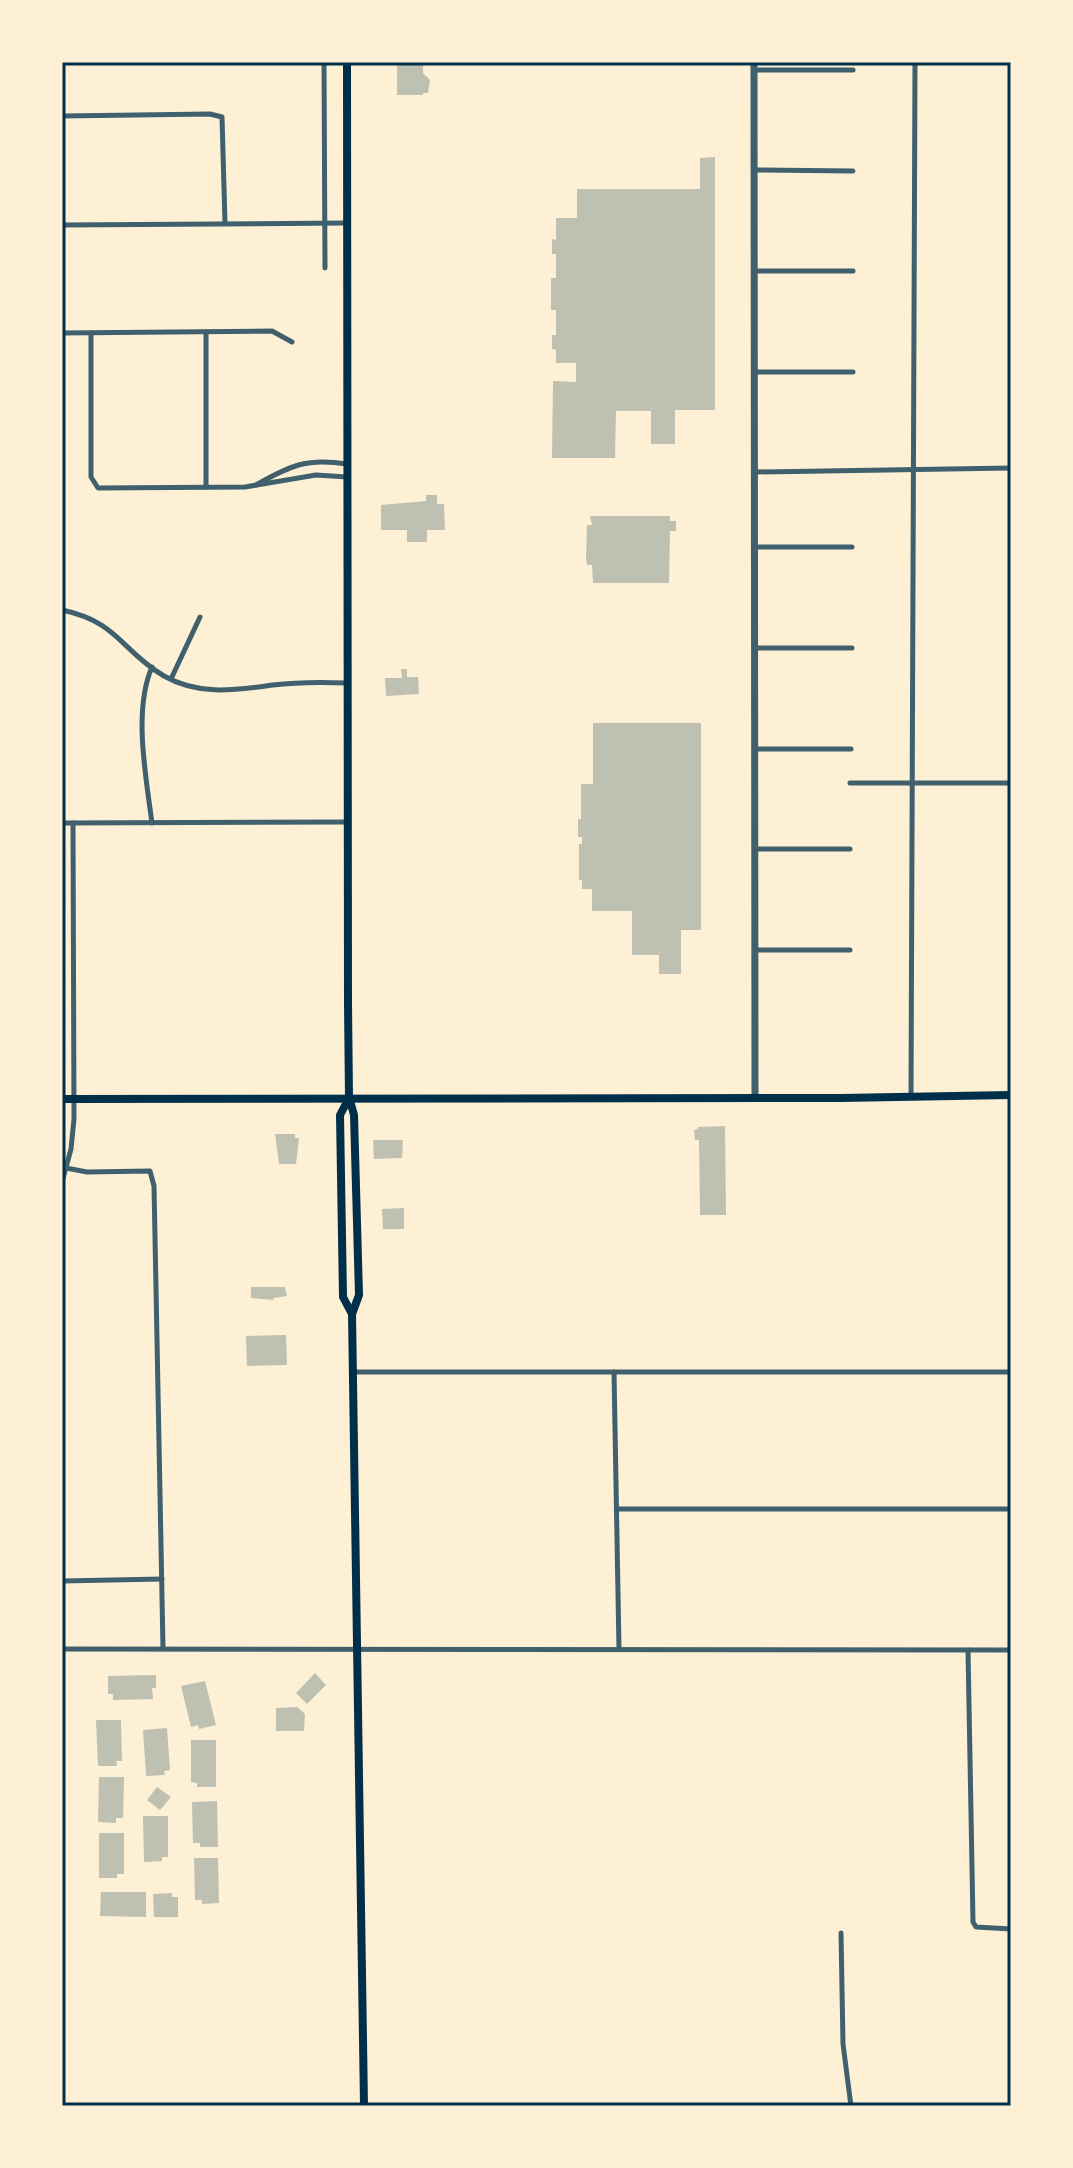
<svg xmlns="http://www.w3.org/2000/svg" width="1073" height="2168" font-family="Inter,sans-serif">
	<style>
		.building { fill: #bec0b2 }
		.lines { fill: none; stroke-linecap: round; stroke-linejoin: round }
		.minor { stroke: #3f606c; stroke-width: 5 }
		.tertiary { stroke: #3f606c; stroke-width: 7 }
		.secondary { stroke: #003049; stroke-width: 8 }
		.primary { stroke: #003049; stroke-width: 8 }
		.neatline { fill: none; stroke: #003049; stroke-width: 3 }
	</style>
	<rect width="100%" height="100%" fill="#fdf0d5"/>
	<g class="building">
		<polygon points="397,62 423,62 423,73 430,80 428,93 423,93 423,95 397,95"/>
		<polygon points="715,157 715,410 675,410 675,444 651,444 651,411 616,411 615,458 552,458 553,381 576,382 576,363 556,363 556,350 552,349 552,335 556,335 556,310 551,310 551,278 556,278 556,254 552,254 552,239 556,240 556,218 577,218 577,189 700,189 700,158"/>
		<polygon points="426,495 437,495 437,504 444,504 445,530 427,530 427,542 407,542 407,530 381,530 381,505 426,501"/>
		<polygon points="590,516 670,516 670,521 676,521 676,531 670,531 669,583 593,583 592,565 587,565 586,558 587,525 592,525"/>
		<polygon points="401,669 407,669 407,677 418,677 419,694 386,696 385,678 402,678"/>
		<polygon points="593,723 701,723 701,930 681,930 681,974 659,974 659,955 632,955 632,911 592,911 592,889 582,889 582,880 579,880 579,844 582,844 582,837 578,837 578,819 581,819 581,784 593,784"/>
		<polygon points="725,1126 726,1215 700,1215 699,1140 695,1140 694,1130 698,1129 698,1127"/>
		<polygon points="275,1134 295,1134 295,1138 299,1138 296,1164 279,1164"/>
		<polygon points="373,1140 403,1140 402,1158 374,1159"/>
		<polygon points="404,1208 404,1229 383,1229 382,1209"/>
		<polygon points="251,1287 285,1287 287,1296 273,1298 274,1300 251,1298"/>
		<polygon points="286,1335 287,1365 247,1366 246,1336"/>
		<polygon points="315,1673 326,1685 307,1704 296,1693"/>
		<polygon points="156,1675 156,1688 152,1688 153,1699 113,1700 113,1694 108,1694 108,1676"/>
		<polygon points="205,1681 216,1725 199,1729 198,1725 191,1727 181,1686"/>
		<polygon points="297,1707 305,1714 304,1731 276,1731 276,1708"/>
		<polygon points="96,1720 121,1720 122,1761 116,1761 117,1766 98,1766"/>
		<polygon points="167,1728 170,1770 164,1771 165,1775 146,1776 143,1730"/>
		<polygon points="191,1740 216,1740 216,1787 197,1787 197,1783 191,1782"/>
		<polygon points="99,1777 124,1777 123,1818 116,1818 116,1823 98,1822"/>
		<polygon points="157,1787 171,1797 160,1810 147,1800"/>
		<polygon points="217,1801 218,1847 200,1847 200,1843 193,1843 192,1802"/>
		<polygon points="143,1816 168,1816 168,1857 162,1857 162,1861 144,1862"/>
		<polygon points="99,1833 124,1833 124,1874 117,1874 117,1878 99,1878"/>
		<polygon points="194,1858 218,1858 219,1903 202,1904 202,1900 195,1900"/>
		<polygon points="101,1892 146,1892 146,1917 100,1916"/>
		<polygon points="172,1893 172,1897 178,1897 178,1917 154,1917 153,1894"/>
	</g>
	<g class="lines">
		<g class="minor">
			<polyline points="324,62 325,268"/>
			<polyline points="754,70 853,70"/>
			<polyline points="62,116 210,114 222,117 225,223"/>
			<polyline points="754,170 853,171"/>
			<polyline points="62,225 347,223"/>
			<polyline points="755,271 853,271"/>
			<polyline points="206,332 206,487"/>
			<polyline points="62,333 272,331 292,342"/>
			<polyline points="91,333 91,477 98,488 245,487 316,475 347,477"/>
			<polyline points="754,372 853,372"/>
			<polyline points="754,472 1011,468"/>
			<path d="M256 485C291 465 307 458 347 464"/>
			<polyline points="754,547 852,547"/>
			<path d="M62 610C119 622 121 651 164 676 199 696 235 690 273 685 297 682 323 682 347 683"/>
			<polyline points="755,648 852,648"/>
			<polyline points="171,679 200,617"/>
			<polyline points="755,749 851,749"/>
			<polyline points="850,783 1011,783"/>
			<polyline points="62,823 348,822"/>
			<path d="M152 823C146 777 133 710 152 667"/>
			<polyline points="755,849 850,849"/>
			<polyline points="755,950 850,950"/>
			<polyline points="911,1097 915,62"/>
			<polyline points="66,1168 87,1172 150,1171 154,1186 163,1648"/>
			<polyline points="62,1182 71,1149 74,1119 73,823"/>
			<polyline points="353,1372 1011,1372"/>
			<polyline points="614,1372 619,1649"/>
			<polyline points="617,1509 1011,1509"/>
			<polyline points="62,1581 162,1579"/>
			<polyline points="62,1649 1011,1650"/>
			<polyline points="968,1650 973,1922 976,1927 1011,1929"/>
			<polyline points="841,1933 843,2044 851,2106"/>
		</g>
		<polyline class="tertiary" points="754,62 755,1098"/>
		<polyline class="secondary" points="62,1099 841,1098 1011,1095"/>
		<g class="primary">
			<polyline points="347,62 348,1004 349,1097 354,1115 359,1295 352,1314 364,2106"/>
			<polyline points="349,1098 340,1115 343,1297 352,1314"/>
		</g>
	</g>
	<rect width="1073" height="2168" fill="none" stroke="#fdf0d5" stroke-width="128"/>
	<rect x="64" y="64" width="945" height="2040" class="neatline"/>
</svg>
